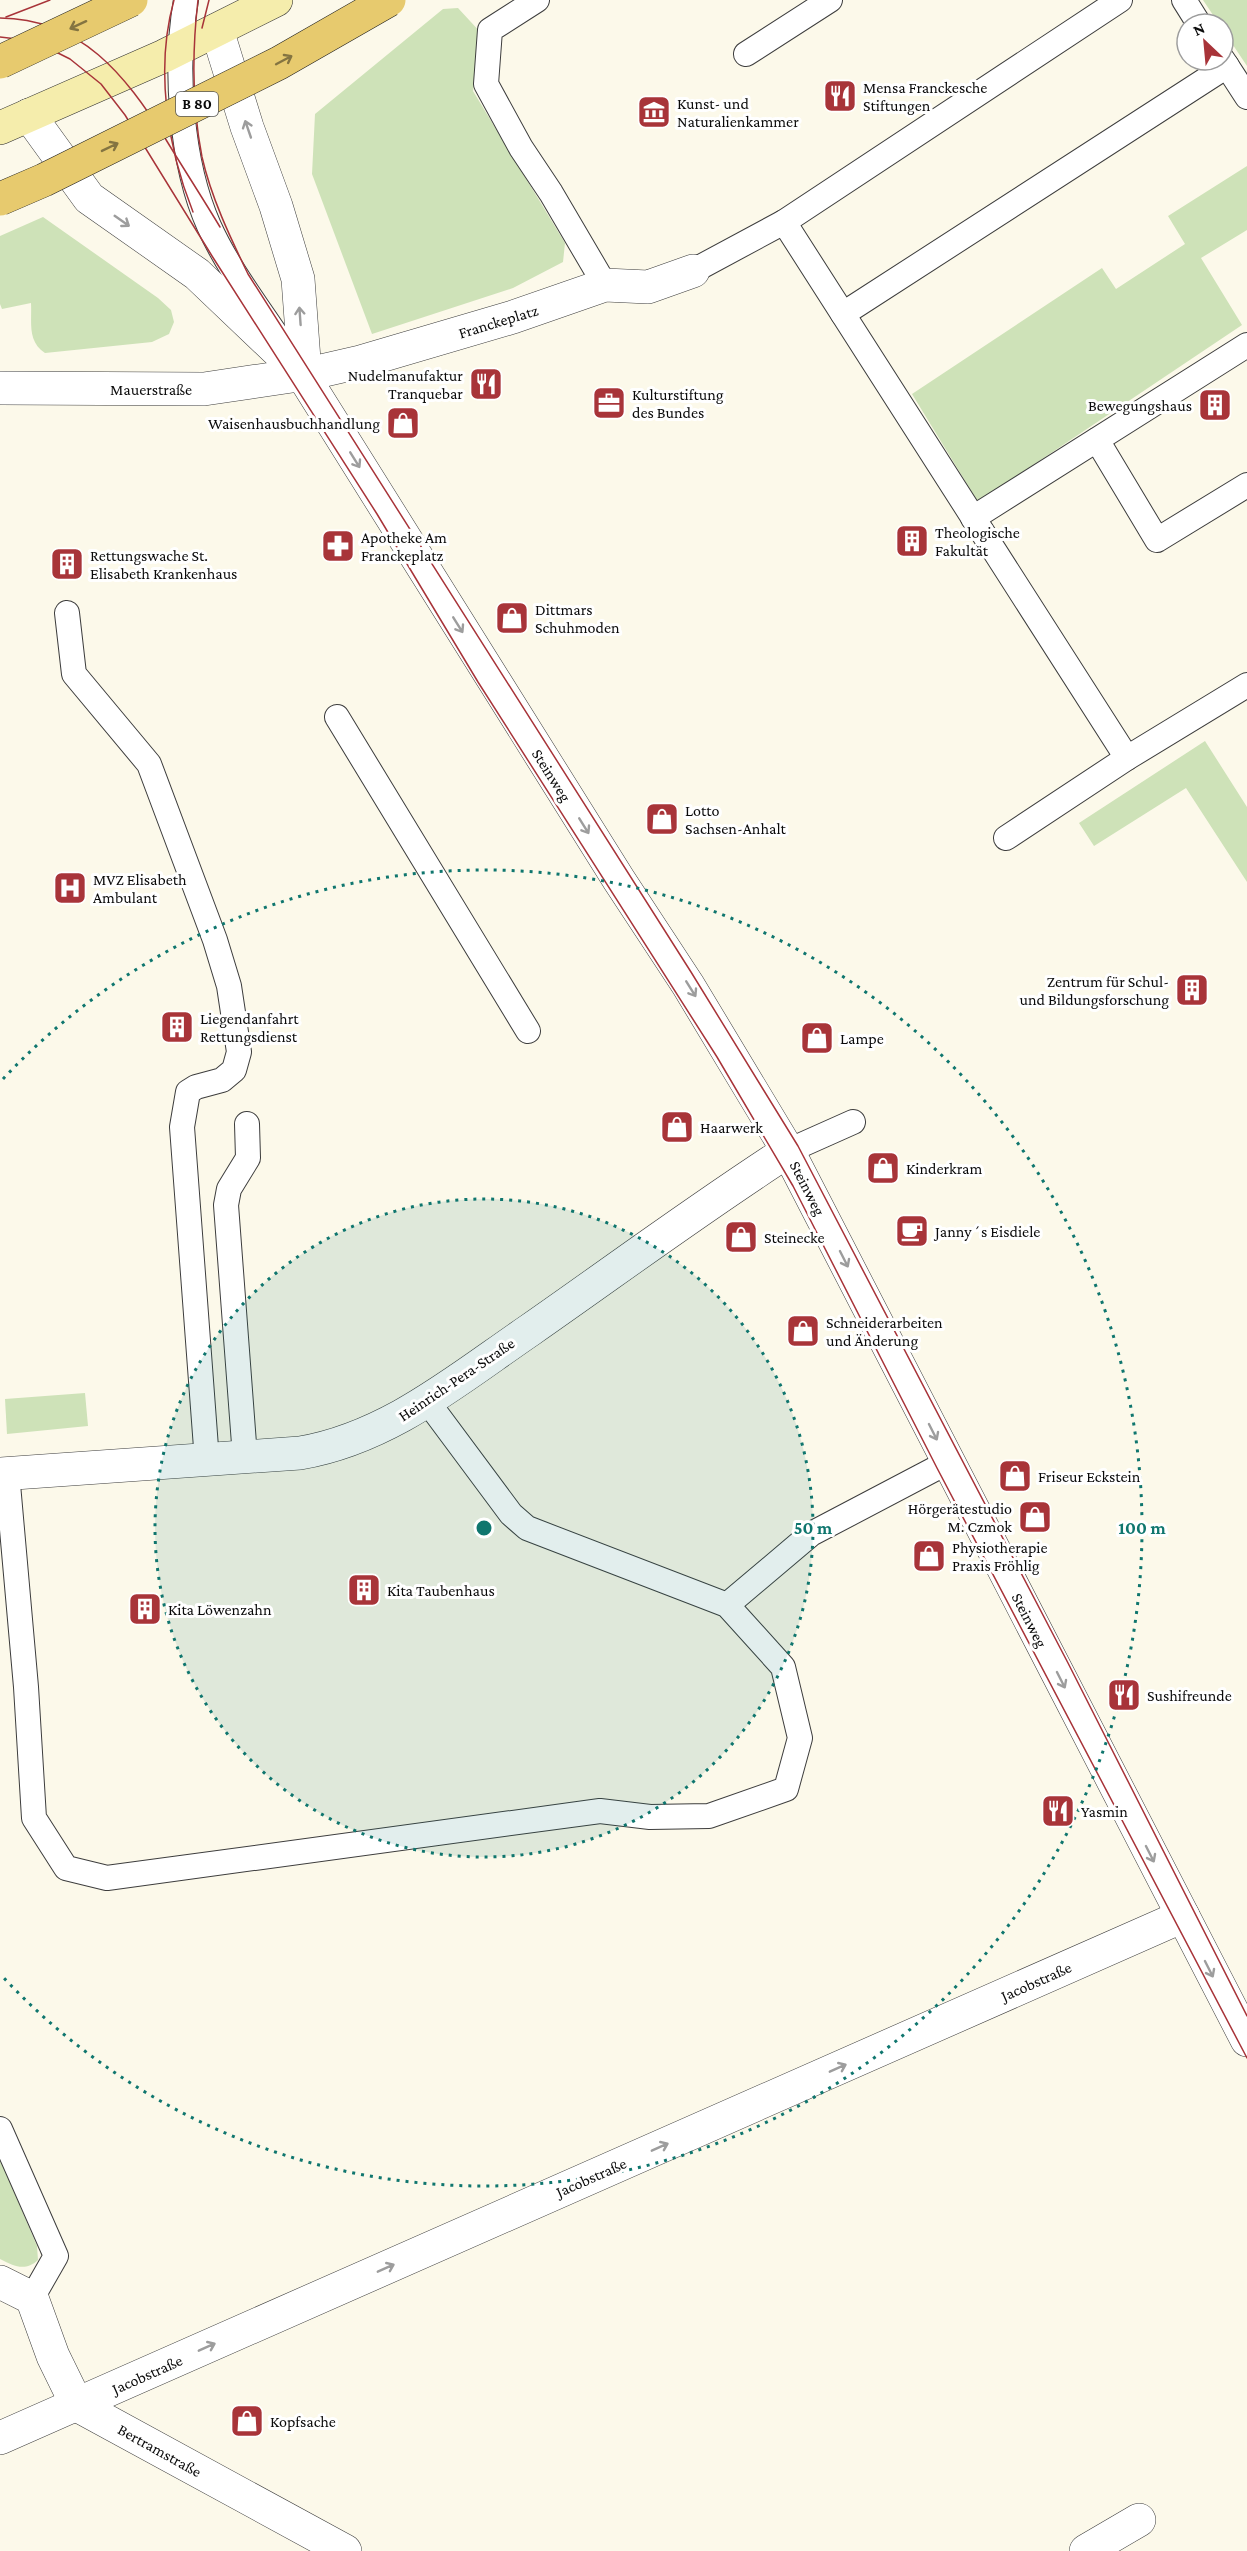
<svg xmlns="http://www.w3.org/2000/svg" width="1247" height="2551" font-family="'Crimson Pro',serif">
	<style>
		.green { fill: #cee2b8 }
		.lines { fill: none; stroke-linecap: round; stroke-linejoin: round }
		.lane-casing { stroke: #3d3d3d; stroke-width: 26 }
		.street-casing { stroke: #3d3d3d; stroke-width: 34 }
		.secondary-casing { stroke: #2c2c2c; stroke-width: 34 }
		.lane { stroke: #fff; stroke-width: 24 }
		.street { stroke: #fff; stroke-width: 33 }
		.secondary { stroke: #f5edac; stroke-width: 33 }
		.tram { stroke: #a83439; stroke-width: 1.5 }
		.primary-bridge-casing { stroke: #1b1b1b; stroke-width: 34; stroke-linecap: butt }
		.primary-bridge { stroke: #e7ca6e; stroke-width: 33 }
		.oneway { stroke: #847441 }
		.oneway2 { stroke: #9d9d9d }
		.ring { fill: none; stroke: #0f766e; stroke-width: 3; stroke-dasharray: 3 6 }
		.labels { text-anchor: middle; stroke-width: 6; stroke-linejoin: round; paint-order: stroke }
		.shield { fill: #fff; stroke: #545454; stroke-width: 1.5 }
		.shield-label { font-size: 15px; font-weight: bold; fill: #0a0a0a }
		.poi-label { font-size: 16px; fill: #0a0a0a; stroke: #fff; text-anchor: start }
		.street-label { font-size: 16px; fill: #0a0a0a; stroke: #fff }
		.centre { fill: #0f766e; stroke: #fff; stroke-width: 3 }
		.ring-label { font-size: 18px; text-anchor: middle; font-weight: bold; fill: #0f766e; stroke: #fff; stroke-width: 6; stroke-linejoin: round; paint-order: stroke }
	</style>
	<rect width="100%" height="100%" fill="#fcf9ea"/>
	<g class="green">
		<polygon points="1203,0 1247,0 1247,66 1223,30 1223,24 1219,24"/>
		<polygon points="458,8 482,34 473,91 565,243 563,262 513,288 372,334 312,174 315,114 443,9"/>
		<polygon points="1247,166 1247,230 1201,258 1242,325 978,502 912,394 1102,268 1116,289 1185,244 1168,216"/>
		<path d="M43 217 158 298 171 310 174 322 169 334 152 342 45 353C27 341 32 323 31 303L2 309 0 304V236Z"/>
		<polygon points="1205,741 1247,807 1247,882 1186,788 1094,846 1079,823"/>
		<polygon points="85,1393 88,1426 7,1434 5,1399"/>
		<path d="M0 2159 37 2246 38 2260C25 2272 14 2266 0 2259Z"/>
	</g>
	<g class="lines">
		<g class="lane-casing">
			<g id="lane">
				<path d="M186 0C174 68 181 163 209 226 227 266 255 303 279 339"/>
				<polyline points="537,0 490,30 486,84 521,148 551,193 605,285"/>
				<polyline points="1184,0 1199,24"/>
				<polyline points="746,54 830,0"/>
				<polyline points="1223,60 1247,97"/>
				<polyline points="784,222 1127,758"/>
				<polyline points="693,271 784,222 1120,0"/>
				<polyline points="843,314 1227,66"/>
				<polyline points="1097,440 1157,540 1247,485"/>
				<polyline points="973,518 1247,345"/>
				<polyline points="67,613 74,674 149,764 215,940 229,986 239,1052 234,1070 222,1080 196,1087 188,1092 182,1127 207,1461"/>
				<polyline points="337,717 528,1031"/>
				<polyline points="1006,838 1127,758 1247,685"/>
				<polyline points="788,1151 853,1122"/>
				<polyline points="245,1457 226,1205 229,1189 248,1158 247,1124"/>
				<polyline points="7,1473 26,1687 34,1818 66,1868 107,1878 600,1811 650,1817 709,1816 786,1789 800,1738 783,1667 727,1605 527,1528 511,1514 427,1401"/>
				<polyline points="727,1605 811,1534 948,1462"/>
				<polyline points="0,2129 56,2256 32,2298"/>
			</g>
		</g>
		<g class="street-casing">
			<g id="street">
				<polyline points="217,30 247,127 276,206 298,279 304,360 302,374"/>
				<polyline points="29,115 89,198 197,274 302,374 619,880 688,985 788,1151 1247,2040"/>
				<polyline points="0,388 204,389 312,373 360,362 513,317 605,285 648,287 693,271"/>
				<path d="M0 1474 300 1453C389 1438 458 1379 530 1330 616 1270 701 1207 788 1151"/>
				<polyline points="0,2282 32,2298 53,2356 77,2405 345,2551"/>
				<polyline points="0,2438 1183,1916"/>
				<polyline points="1086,2551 1139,2520"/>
			</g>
		</g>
		<g class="secondary-casing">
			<polyline id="secondary" points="0,128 164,56 276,0"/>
		</g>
		<use href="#lane" class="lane"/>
		<use href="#street" class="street"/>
		<use href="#secondary" class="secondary"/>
		<g class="tram">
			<path d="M174 0C155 68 167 147 193 212"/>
			<path d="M198 0C192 52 192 106 202 157 211 197 230 237 248 274L691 972 798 1146 1068 1663 1247 2016"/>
			<polyline points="6,17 50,0"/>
			<path d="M0 18C82 19 125 75 165 138 183 168 202 197 220 227"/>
			<polyline points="202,28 209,0"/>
			<polyline points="0,37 34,41 70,59 101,84 125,115 212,256 377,514 478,682 717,1057 793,1186 937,1468 1247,2058"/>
		</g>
		<g class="primary-bridge-casing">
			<g id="primary-bridge">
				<polyline points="0,62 131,0"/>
				<polyline points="0,199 44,180 279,63 389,0"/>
			</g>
		</g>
		<use href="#primary-bridge" class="primary-bridge"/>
	</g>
	<defs><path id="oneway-shaft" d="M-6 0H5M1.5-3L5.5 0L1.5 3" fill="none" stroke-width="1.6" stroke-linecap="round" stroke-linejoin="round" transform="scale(1.5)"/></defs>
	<g class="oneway">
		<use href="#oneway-shaft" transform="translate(78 25) rotate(155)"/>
		<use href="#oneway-shaft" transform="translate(284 60) rotate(-28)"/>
		<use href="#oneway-shaft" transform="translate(110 147) rotate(-26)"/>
	</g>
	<g class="oneway2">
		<use href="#oneway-shaft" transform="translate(248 129) rotate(-109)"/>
		<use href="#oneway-shaft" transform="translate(122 221) rotate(35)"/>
		<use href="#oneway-shaft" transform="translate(300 316) rotate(-94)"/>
		<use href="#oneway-shaft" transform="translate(355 460) rotate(58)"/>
		<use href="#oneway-shaft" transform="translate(458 625) rotate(58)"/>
		<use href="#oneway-shaft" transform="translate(584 826) rotate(58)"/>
		<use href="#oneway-shaft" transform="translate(691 989) rotate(58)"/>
		<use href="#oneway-shaft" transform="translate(844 1259) rotate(63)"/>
		<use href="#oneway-shaft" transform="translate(933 1432) rotate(63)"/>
		<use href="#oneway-shaft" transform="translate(1061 1680) rotate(63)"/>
		<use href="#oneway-shaft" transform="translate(1150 1854) rotate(63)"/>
		<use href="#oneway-shaft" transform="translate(1209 1969) rotate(63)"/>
		<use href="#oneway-shaft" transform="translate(838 2068) rotate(-24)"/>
		<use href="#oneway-shaft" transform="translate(660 2147) rotate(-24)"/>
		<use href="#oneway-shaft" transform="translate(386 2268) rotate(-24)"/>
		<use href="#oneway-shaft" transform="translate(207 2347) rotate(-24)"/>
	</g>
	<circle cx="484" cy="1528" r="329" fill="#0f766e" fill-opacity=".12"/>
	<g class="ring">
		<circle cx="484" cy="1528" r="329"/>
		<path d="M3 1079A658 658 0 1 1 3 1977"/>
	</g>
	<defs>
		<g id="restaurant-square" transform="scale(1.725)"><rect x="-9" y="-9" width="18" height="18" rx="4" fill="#a83439" stroke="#fff"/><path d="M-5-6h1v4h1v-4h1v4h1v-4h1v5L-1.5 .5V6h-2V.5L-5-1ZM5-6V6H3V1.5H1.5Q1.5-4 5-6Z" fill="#fff"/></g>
		<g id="museum-square" transform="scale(1.725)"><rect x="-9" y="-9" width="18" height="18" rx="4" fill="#a83439" stroke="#fff"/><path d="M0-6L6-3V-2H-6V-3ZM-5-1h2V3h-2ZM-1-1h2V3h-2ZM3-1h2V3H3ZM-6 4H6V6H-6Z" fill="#fff"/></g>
		<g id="office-square" transform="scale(1.725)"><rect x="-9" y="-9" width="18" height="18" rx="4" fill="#a83439" stroke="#fff"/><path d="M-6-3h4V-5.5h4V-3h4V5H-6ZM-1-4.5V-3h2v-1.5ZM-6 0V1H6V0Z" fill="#fff"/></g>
		<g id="building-square" transform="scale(1.725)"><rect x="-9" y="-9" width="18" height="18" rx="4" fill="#a83439" stroke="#fff"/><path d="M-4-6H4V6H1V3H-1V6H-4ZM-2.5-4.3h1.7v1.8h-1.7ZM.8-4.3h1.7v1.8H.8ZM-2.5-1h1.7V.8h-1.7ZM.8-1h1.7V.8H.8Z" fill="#fff"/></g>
		<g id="shop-square" transform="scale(1.725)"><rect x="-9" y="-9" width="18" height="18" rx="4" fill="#a83439" stroke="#fff"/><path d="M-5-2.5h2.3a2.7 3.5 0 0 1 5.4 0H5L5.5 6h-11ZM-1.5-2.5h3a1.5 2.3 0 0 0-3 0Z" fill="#fff"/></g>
		<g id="pharmacy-square" transform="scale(1.725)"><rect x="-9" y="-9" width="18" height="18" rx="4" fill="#a83439" stroke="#fff"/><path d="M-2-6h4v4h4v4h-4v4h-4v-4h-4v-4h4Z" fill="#fff"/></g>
		<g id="hospital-square" transform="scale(1.725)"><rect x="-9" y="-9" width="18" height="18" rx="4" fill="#a83439" stroke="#fff"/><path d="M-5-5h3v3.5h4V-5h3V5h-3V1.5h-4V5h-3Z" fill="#fff"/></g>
		<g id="cafe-square" transform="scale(1.725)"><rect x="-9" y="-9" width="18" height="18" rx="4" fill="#a83439" stroke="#fff"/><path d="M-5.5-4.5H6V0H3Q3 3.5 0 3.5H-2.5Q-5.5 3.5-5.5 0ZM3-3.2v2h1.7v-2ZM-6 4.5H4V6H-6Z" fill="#fff"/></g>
	</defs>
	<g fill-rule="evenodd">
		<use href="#restaurant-square" x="840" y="96"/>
		<use href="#museum-square" x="654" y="112"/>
		<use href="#restaurant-square" x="486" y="384"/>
		<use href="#office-square" x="609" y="403"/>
		<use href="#building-square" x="1215" y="405"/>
		<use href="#shop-square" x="403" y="423"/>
		<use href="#building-square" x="912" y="541"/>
		<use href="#pharmacy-square" x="338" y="546"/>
		<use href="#building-square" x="67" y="564"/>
		<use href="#shop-square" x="512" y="618"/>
		<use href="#shop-square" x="662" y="819"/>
		<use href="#hospital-square" x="70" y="888"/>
		<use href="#building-square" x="1192" y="990"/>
		<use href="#building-square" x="177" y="1027"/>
		<use href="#shop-square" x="817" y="1038"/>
		<use href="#shop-square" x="677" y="1127"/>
		<use href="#shop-square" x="883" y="1168"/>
		<use href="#cafe-square" x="912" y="1231"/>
		<use href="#shop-square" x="741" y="1237"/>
		<use href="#shop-square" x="803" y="1331"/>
		<use href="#shop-square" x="1015" y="1476"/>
		<use href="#shop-square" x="1035" y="1517"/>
		<use href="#shop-square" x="929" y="1556"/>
		<use href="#building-square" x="364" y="1590"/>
		<use href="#building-square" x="145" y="1609"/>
		<use href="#restaurant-square" x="1124" y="1695"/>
		<use href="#restaurant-square" x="1058" y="1811"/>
		<use href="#shop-square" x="247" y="2421"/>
	</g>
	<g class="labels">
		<rect class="shield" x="176" y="92" width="42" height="24" rx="4.5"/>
		<g class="shield-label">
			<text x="197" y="109">B 80</text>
		</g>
		<g class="poi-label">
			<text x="863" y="93">Mensa Franckesche<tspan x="863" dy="18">Stiftungen</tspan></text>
			<text x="677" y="109">Kunst- und<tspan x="677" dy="18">Naturalienkammer</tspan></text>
			<text x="463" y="381" text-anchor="end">Nudelmanufaktur<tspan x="463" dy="18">Tranquebar</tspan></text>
			<text x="632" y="400">Kulturstiftung<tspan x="632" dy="18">des Bundes</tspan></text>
			<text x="1192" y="411" text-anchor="end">Bewegungshaus</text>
			<text x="380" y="429" text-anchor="end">Waisenhausbuchhandlung</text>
			<text x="935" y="538">Theologische<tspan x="935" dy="18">Fakultät</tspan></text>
			<text x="361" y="543">Apotheke Am<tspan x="361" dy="18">Franckeplatz</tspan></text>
			<text x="90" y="561">Rettungswache St.<tspan x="90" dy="18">Elisabeth Krankenhaus</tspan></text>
			<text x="535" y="615">Dittmars<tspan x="535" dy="18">Schuhmoden</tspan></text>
			<text x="685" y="816">Lotto<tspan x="685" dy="18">Sachsen-Anhalt</tspan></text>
			<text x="93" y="885">MVZ Elisabeth<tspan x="93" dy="18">Ambulant</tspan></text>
			<text x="1169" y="987" text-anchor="end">Zentrum für Schul-<tspan x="1169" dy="18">und Bildungsforschung</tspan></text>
			<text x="200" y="1024">Liegendanfahrt<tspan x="200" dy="18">Rettungsdienst</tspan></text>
			<text x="840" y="1044">Lampe</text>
			<text x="700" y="1133">Haarwerk</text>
			<text x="906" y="1174">Kinderkram</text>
			<text x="935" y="1237">Janny´s Eisdiele</text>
			<text x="764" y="1243">Steinecke</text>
			<text x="826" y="1328">Schneiderarbeiten<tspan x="826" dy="18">und Änderung</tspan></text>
			<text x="1038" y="1482">Friseur Eckstein</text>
			<text x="1012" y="1514" text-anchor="end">Hörgerätestudio<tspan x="1012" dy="18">M. Czmok</tspan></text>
			<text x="952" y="1553">Physiotherapie<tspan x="952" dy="18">Praxis Fröhlig</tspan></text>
			<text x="387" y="1596">Kita Taubenhaus</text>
			<text x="168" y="1615">Kita Löwenzahn</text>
			<text x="1147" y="1701">Sushifreunde</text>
			<text x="1081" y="1817">Yasmin</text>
			<text x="270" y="2427">Kopfsache</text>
		</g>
		<g class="street-label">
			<text transform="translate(498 321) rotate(-17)" y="6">Franckeplatz</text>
			<text x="151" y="395">Mauerstraße</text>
			<text transform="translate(552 775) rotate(58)" y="6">Steinweg</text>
			<text transform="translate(808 1188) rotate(63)" y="6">Steinweg</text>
			<text transform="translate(456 1379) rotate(-34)" y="6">Heinrich-Pera-Straße</text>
			<text transform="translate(1030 1620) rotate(63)" y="6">Steinweg</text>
			<text transform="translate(1036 1981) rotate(-24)" y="6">Jacobstraße</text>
			<text transform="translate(591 2177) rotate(-24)" y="6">Jacobstraße</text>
			<text transform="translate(147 2374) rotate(-24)" y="6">Jacobstraße</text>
			<text transform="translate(160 2450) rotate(29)" y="6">Bertramstraße</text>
		</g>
	</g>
	<circle cx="484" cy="1528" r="9" class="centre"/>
	<g class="ring-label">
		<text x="813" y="1534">50 m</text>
		<text x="1142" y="1534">100 m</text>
	</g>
	<g transform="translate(1205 42) rotate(334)"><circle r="28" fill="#ffffff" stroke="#9d9d9d" stroke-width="1.5"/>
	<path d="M0-4.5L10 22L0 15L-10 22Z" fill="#a83439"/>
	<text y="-9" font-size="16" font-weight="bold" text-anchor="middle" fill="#0a0a0a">N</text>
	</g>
</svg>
